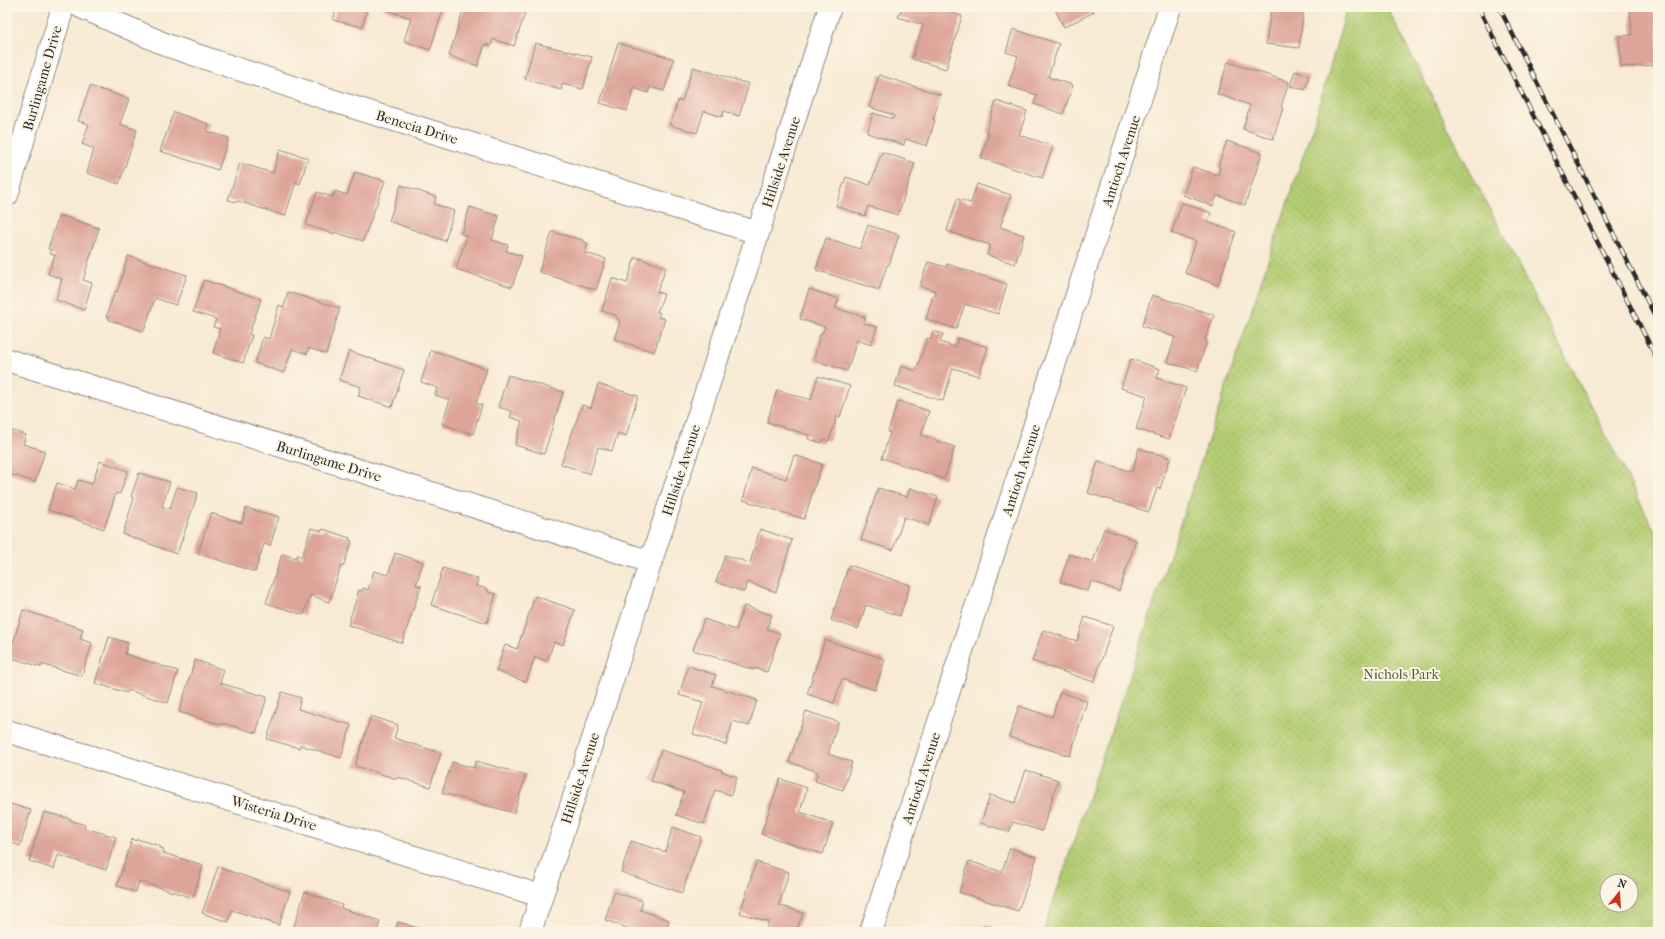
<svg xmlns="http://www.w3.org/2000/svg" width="1665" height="939" font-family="'IM FELL French Canon',serif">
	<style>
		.park { fill: url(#park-dots); stroke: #6f7c4e; fill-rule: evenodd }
		.building { fill: #dda599 }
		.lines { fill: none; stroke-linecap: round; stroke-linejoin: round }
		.minor-casing { stroke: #928a80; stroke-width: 24 }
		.minor { stroke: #fff; stroke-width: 22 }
		.rail-casing { stroke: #2b2b2b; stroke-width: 4.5 }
		.rail { stroke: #fcf5e5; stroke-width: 3; stroke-dasharray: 9; stroke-linecap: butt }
		.labels { text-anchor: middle; stroke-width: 4; stroke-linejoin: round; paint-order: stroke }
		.street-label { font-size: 14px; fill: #2b2b2b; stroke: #fcf5e5 }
		.park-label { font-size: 14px; fill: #545b40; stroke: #fcf5e5 }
	</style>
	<defs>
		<pattern id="park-dots" width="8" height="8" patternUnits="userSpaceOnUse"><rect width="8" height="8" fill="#b3cc72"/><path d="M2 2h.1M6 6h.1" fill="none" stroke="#9aaf63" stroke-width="1.8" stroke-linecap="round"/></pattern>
	</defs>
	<rect width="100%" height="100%" fill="#fcf5e5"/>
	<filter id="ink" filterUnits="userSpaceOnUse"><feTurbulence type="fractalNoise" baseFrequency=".025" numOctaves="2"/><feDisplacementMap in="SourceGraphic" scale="8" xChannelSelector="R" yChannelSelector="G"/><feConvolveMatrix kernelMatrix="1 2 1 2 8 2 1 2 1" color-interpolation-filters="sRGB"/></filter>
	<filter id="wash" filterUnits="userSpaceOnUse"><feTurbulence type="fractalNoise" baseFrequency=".012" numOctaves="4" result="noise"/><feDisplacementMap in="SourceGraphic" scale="16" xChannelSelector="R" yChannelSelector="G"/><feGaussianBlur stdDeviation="0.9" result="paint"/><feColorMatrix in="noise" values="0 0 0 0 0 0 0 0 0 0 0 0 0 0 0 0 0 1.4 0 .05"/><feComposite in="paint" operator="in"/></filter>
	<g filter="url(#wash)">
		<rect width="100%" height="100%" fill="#f8ead4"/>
		<path class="park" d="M1347 7H1387L1445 122 1658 537V932H1043L1126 687 1315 120ZM1607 881H1631V905H1607Z"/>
		<g id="blocks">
			<g class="building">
				<polygon points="337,7 368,7 362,27 333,20"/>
				<polygon points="384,7 444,7 430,50 404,41 411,18 383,9"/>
				<polygon points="464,7 524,7 522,12 525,13 514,46 493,39 491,46 485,44 478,66 449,56"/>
				<polygon points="902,7 934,7 962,16 946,69 912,59 923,25 898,17"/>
				<polygon points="1054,7 1092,7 1094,12 1064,27"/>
				<polygon points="1261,7 1304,7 1299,48 1266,44 1271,9"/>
				<polygon points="1658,7 1658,65 1621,67 1619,36 1632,35 1630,8"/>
				<polygon points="1013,29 1059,44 1048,77 1073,85 1063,114 1034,104 1037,95 1008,86 1018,56 1006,52"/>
				<polygon points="535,43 592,57 583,89 562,84 561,90 525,79"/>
				<polygon points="618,43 674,59 664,91 650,87 648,93 634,88 627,111 600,103"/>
				<polygon points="1228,62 1289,82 1281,107 1283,108 1273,139 1243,129 1250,105 1217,94"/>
				<polygon points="693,67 749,84 739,116 724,111 722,117 704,111 697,133 670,125 678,100 682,101"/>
				<polygon points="1295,71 1309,76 1305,90 1290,86"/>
				<polygon points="879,75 941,95 933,119 935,120 927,146 905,139 904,145 867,133 873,113 893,119 894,115 869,107"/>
				<polygon points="90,86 129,99 120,124 137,130 119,184 87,173 94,149 82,144 89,124 78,121"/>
				<polygon points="996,101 1027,111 1019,135 1053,146 1042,178 981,158 989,133 986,132"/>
				<polygon points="174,112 209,124 206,131 229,138 218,170 160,151"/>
				<polygon points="1227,141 1262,153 1245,205 1217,195 1213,206 1183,195 1193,167 1218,175 1220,167 1218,166"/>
				<polygon points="280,149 308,158 300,184 296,182 285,216 238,201 237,202 228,200 240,163 273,173"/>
				<polygon points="882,152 915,163 898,215 868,206 865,216 836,206 846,177 870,185"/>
				<polygon points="355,172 385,181 363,241 334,232 334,234 306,225 317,192 333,197 335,191 347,195"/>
				<polygon points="977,184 1011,195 1000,227 1024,235 1015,264 987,255 990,245 947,231 957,199 971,203"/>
				<polygon points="401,185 436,197 434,204 454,211 445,241 389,221"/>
				<polygon points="1182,203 1211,213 1207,222 1236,232 1218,285 1185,273 1196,241 1171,233"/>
				<polygon points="470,207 499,216 492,240 508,245 506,251 522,256 512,287 456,269 467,236 461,234"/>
				<polygon points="59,215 99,228 83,280 92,283 84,310 56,300 62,279 48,274 55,255 50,254 51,250 48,249"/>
				<polygon points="868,225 899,235 889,265 887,265 879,290 816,270 826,238 860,249"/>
				<polygon points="552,232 583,240 583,242 588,243 585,253 606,259 596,290 539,272"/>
				<polygon points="128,256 187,275 176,305 155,298 144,331 109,320 109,317 106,317 115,291 117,292"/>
				<polygon points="635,257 666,267 657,292 664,294 657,312 660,313 658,317 665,319 654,352 614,339 620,322 615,315 602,311 612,278 627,283"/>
				<polygon points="928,262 946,267 947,264 1007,284 998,314 965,304 956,329 926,319 933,295 935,296 936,291 920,286"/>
				<polygon points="204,280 261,299 249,334 252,335 243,363 213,353 220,329 213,327 216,319 193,312"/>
				<polygon points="809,289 839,299 835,308 865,317 863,323 877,327 871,345 857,340 847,371 814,360 820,334 822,334 825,327 800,319"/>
				<polygon points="288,292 340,308 326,354 309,348 307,354 292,349 284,373 255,363 263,337 269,339 279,305 284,307"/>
				<polygon points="1152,295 1214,315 1205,340 1207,341 1197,371 1167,362 1175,337 1142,326"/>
				<polygon points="933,331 943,334 940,342 955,347 958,338 988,347 979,376 953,368 943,401 895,386 901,366 916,371 927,338 931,339"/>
				<polygon points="431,350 487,369 476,403 482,405 473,434 442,424 450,400 435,395 438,388 421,382"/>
				<polygon points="349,351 404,370 392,407 358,396 361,387 339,380"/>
				<polygon points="1131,359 1160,369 1157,378 1186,388 1169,439 1136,429 1147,396 1121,388"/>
				<polygon points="508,375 563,392 544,454 515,445 522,421 510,417 512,411 498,407"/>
				<polygon points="818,376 850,386 840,417 837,416 829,441 824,439 822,443 808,439 809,435 767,422 777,390 811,400"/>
				<polygon points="598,384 638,396 626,436 618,433 612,451 598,447 590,474 561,464 582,405 591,408"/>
				<polygon points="898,401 929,411 921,435 955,447 944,479 882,458 890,433 888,432"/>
				<polygon points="7,429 26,435 23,444 45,451 35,482 7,473"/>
				<polygon points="1139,448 1170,458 1160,489 1157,488 1149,512 1088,493 1098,461 1132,472"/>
				<polygon points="794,455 822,464 804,519 743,500 752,468 786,479"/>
				<polygon points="100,461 128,471 120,494 116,493 104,529 48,510 57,483 75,489 78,480 92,484"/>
				<polygon points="139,473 170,482 162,506 170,509 177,487 198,493 177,554 123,534 134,498 131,497"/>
				<polygon points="878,488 907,497 910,488 938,497 929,525 904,517 893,550 861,540"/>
				<polygon points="246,508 279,517 270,546 264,544 255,572 198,553 211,513 242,523"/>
				<polygon points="311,528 322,531 323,529 350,538 349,540 352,541 343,567 341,566 329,602 310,595 304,615 266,603 282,554 296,558 297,555 302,557"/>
				<polygon points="760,529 792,540 776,592 747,582 744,592 716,582 725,555 750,563"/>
				<polygon points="1104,529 1136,540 1119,591 1091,581 1088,591 1060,582 1069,554 1093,562"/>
				<polygon points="395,553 423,562 416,585 421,586 402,643 348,625 359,590 362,591 363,588 368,590 374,571 388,575"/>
				<polygon points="849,565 910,585 900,616 866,605 858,629 831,620"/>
				<polygon points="443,568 478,579 476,586 488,589 488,592 496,594 487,623 431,605"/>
				<polygon points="535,596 575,610 563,645 554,642 547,661 535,657 526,682 496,671 505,645 517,649"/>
				<polygon points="744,606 772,615 767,629 780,633 767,672 755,668 754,670 693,650 704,619 736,630"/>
				<polygon points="23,610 83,629 80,639 92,643 82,676 41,664 41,667 9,657"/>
				<polygon points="1085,617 1113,626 1094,682 1032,661 1043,630 1077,641"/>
				<polygon points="109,637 128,643 125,654 178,671 168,703 128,690 127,693 95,683"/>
				<polygon points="825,640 885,659 875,690 842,679 834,703 807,694"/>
				<polygon points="195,660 224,670 220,683 267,697 256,733 223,723 222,725 179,712"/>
				<polygon points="688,666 716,675 712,686 757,700 749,726 733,721 726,745 693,734 703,702 679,695"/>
				<polygon points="282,692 301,698 298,709 351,725 341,758 300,745 299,748 267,739"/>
				<polygon points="1060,692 1087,701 1070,756 1009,737 1019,706 1052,717"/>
				<polygon points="806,711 838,722 828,754 852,762 843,790 815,781 818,772 789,762"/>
				<polygon points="371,716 398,725 394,738 441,753 430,787 398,777 397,779 355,766"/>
				<polygon points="661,750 722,770 721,771 737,777 731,795 715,790 704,824 676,815 684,792 651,781"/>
				<polygon points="476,761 526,775 514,813 442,793 452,762 474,768"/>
				<polygon points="1026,770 1058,780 1042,831 1013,822 1009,832 981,823 990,795 1015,803"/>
				<polygon points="780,779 807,788 800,812 833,823 823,854 761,834"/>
				<polygon points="7,803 31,810 20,846 7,841"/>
				<polygon points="44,812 71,819 70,820 85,825 84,828 116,837 106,870 58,855 54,869 29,861"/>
				<polygon points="673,827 701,837 682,893 621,872 631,841 665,852"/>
				<polygon points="132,839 136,841 137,839 160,846 160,848 164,849 163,853 203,865 193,898 139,881 136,892 117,886"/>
				<polygon points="1010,848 1037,857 1018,911 959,892 969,861 1002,872"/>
				<polygon points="756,862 789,872 779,905 803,913 796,932 765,932 769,922 740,913"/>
				<polygon points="218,867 290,892 279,925 232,910 228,922 202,913"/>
				<polygon points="305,892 342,905 341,908 380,921 377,932 292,932"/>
				<polygon points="614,892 643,901 640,910 669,920 665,932 629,932 630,929 605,920"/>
				<polygon points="398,922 424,930 424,929 434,932 395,932"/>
				<polygon points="985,925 1004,932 983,932"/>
			</g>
		</g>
	</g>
	<g filter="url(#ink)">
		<use href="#blocks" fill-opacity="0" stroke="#928a80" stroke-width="1"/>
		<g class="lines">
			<g class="minor-casing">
				<g id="minor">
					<polyline points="81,7 169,46 343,104 758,233"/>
					<polyline points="7,195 63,7"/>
					<polyline points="7,360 651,562"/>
					<polyline points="7,731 541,896"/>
					<polyline points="530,932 758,233 830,7"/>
					<polyline points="871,932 1170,7"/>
				</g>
			</g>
			<use href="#minor" class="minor"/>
			<g class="rail-casing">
				<g id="rail">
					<polyline points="1478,7 1658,361"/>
					<polyline points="1499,7 1658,322"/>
				</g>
			</g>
			<use href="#rail" class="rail"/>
		</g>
	</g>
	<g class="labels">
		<g class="street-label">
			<text transform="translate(42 78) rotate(-74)" y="5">Burlingame Drive</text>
			<text transform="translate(417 127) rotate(17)" y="5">Benecia Drive</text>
			<text transform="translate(1121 161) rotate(-72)" y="5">Antioch Avenue</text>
			<text transform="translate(781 162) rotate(-72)" y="5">Hillside Avenue</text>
			<text transform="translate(329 461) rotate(17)" y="5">Burlingame Drive</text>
			<text transform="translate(681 470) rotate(-72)" y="5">Hillside Avenue</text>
			<text transform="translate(1021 470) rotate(-72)" y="5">Antioch Avenue</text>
			<text transform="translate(580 778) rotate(-72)" y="5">Hillside Avenue</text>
			<text transform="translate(921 778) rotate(-72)" y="5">Antioch Avenue</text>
			<text transform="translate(274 813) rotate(17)" y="5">Wisteria Drive</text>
		</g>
		<g class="park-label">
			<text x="1401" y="679">Nichols Park</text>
		</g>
	</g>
	<rect width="1665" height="939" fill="none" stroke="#fcf5e5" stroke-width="24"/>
	<g transform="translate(1619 893) rotate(18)"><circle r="19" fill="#fcf5e5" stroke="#a8a49b"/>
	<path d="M0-3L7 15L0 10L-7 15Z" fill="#c8321e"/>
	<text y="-6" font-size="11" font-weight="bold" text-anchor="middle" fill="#2b2b2b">N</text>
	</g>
</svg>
